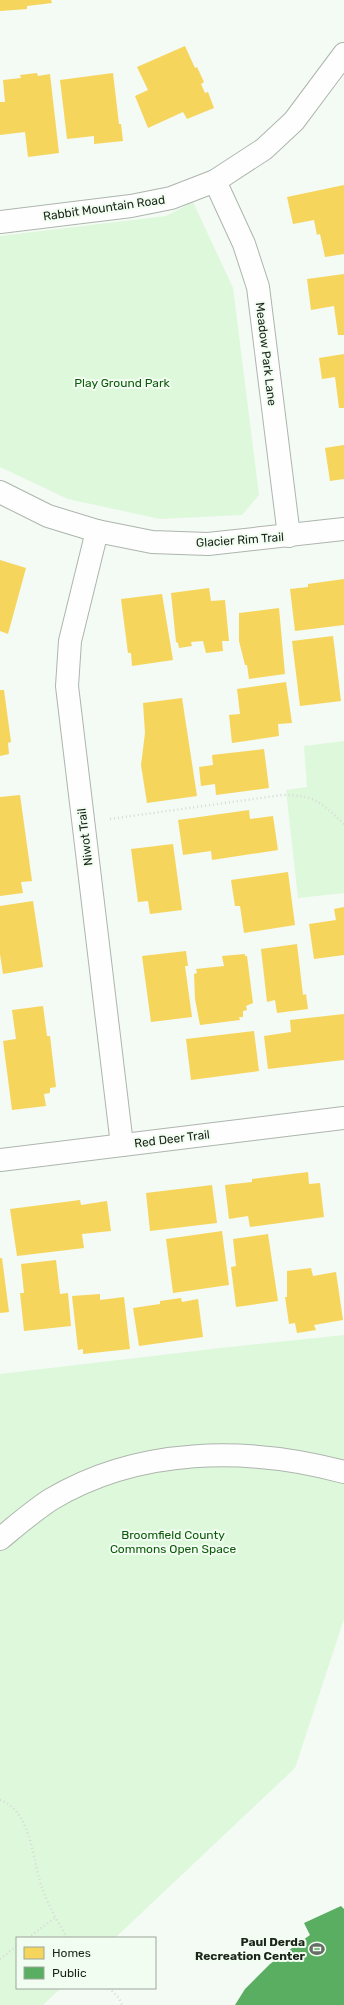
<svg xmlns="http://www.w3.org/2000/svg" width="344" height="2005" font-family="Rubik,sans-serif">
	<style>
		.green { fill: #def8db }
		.homes { fill: #f6d55c }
		.public { fill: #5aae61 }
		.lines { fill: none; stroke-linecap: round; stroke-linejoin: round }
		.minor-casing { stroke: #adb5ad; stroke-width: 24 }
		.path { stroke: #d7dad7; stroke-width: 2.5; stroke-dasharray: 1 3; stroke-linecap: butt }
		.minor { stroke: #fdfefd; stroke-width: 22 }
		.labels { text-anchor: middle; stroke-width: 4; stroke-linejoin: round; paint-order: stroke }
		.street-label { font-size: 12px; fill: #1a2419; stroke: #f2fdf1 }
		.park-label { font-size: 12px; fill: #0d5a0c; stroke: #f2fdf1 }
		.poi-label { font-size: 12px; font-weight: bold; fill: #1a2419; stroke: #f2fdf1; text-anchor: end }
	</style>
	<rect width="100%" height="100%" fill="#f4faf4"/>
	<g class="green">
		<polygon points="193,202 233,288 259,495 242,515 160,519 68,499 0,467 0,236 166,216"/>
		<polygon points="344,741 344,893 298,898 286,790 307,787 304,746"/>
		<polygon points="344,1335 344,1619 295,1768 115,1938 17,1938 17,1988 61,1988 43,2005 0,2005 0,1374 221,1348"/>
	</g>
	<g class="homes">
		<polygon points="0,0 51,0 52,3 27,6 27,9 0,11"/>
		<polygon points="185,46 195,68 197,67 204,82 201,84 205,93 208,92 214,108 187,119 183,112 148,128 135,96 148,90 137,67"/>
		<polygon points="37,73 38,76 50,74 59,153 28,157 25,132 0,135 0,102 5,102 3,80 21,78 20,75"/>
		<polygon points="113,73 119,124 121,124 123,141 94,144 94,136 67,139 60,80"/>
		<polygon points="344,185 344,254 325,257 320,234 317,235 314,220 293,224 287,197"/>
		<polygon points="344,274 344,335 338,335 334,306 311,310 307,279"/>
		<polygon points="344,354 344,408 339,408 335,377 322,379 319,358"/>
		<polygon points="344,445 344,479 330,481 325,448"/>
		<polygon points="0,560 26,568 8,634 0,631"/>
		<polygon points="344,579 344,625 295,631 290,589 308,587 308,584"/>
		<polygon points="209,588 211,601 225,600 229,641 222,641 223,651 206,653 203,641 191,642 192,646 179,648 178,643 176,642 171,593"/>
		<polygon points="162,594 173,660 132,666 131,653 128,653 121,599"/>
		<polygon points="279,608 285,674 249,679 247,665 245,665 239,641 239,613"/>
		<polygon points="333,636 341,701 300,706 292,641"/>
		<polygon points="286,682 292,723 278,724 279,736 232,743 229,715 240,714 237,689"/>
		<polygon points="0,690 4,690 11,742 8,743 9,754 0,756"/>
		<polygon points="182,698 197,796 147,803 141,765 145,733 143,703"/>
		<polygon points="264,749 269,788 216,795 215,784 201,786 199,767 213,765 212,755"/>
		<polygon points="20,795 32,881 21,882 23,893 0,896 0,797"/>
		<polygon points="249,810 250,819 273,816 278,850 212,860 211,851 183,855 178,820"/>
		<polygon points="173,844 182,910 150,914 148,901 138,902 131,849"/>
		<polygon points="288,872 295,925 244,933 240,906 235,906 231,880"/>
		<polygon points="33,901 43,967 3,974 0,954 0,906"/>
		<polygon points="344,907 344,955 314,959 309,924 336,920 334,909"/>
		<polygon points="297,944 303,995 306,994 308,1009 277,1013 275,1000 267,1002 261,949"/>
		<polygon points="186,951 188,966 185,966 192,1017 151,1022 142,956"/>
		<polygon points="245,954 245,956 247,956 253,1003 246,1006 247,1010 243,1011 243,1017 239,1017 240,1020 200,1025 195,999 194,974 197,973 196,969 224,966 222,956"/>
		<polygon points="43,1006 47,1036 50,1036 56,1087 50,1088 50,1093 44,1094 46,1106 12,1110 3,1041 16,1039 12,1010"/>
		<polygon points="344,1014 344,1060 268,1069 264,1036 291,1032 290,1020"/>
		<polygon points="254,1031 259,1071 191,1080 186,1039"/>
		<polygon points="308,1172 309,1184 320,1183 324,1217 250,1227 248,1216 229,1219 225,1185 252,1182 252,1179"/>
		<polygon points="212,1185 217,1223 150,1231 146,1193"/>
		<polygon points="80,1200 81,1205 107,1201 111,1231 82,1234 84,1248 17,1256 10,1209"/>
		<polygon points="222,1231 229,1285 173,1293 166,1239"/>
		<polygon points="268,1234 278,1301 236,1307 231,1267 236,1266 233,1239"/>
		<polygon points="0,1258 2,1258 9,1312 0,1313"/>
		<polygon points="56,1260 60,1294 68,1293 71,1326 24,1331 20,1293 24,1293 21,1264"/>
		<polygon points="311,1268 313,1276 336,1272 343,1320 314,1325 316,1330 297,1333 295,1323 289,1324 285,1297 287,1297 287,1271"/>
		<polygon points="100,1294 100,1300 124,1297 130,1349 83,1354 83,1349 78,1350 72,1296"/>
		<polygon points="181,1298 182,1302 198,1299 203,1337 139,1346 133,1308 160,1304 160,1301"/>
	</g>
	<polygon class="public" points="341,1906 344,1909 344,2005 235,2005 245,1989 270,1964 310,1935 304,1923"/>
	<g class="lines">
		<g class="minor-casing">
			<g id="minor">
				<polyline points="215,181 244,244 258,287 289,536"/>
				<polyline points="0,222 131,206 171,198 215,181 264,149 294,121 344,54"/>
				<polyline points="0,492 48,516 97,531 152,542 208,544 344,529"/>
				<polyline points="97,531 70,641 67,686 122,1145"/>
				<polyline points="0,1160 344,1118"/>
				<path d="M0 1539C17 1525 32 1512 50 1500 138 1447 247 1446 344 1472"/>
			</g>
		</g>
		<g class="path">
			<path d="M110 819 282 795C315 795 320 802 344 824"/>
			<path d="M0 1800C33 1812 32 1863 43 1891 49 1907 59 1923 67 1938"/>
			<polyline points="28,1938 56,1917"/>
			<polyline points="0,1959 17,1946"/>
			<polyline points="109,1988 119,1998 122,2005"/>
		</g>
		<use href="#minor" class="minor"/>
	</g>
	<defs>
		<g id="stadium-bare" transform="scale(1.2)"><path d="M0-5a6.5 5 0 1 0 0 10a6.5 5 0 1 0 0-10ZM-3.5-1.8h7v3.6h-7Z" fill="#666f66" stroke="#f2fdf1" stroke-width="2.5" paint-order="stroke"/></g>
	</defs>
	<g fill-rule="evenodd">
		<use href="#stadium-bare" x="317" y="1949"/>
	</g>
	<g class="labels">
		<g class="street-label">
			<text transform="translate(104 208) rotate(-8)" y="4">Rabbit Mountain Road</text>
			<text transform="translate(266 354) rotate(83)" y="4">Meadow Park Lane</text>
			<text transform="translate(240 540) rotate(-4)" y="4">Glacier Rim Trail</text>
			<text transform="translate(85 837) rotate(-97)" y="4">Niwot Trail</text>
			<text transform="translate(172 1139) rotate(-7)" y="4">Red Deer Trail</text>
		</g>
		<g class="park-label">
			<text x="122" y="387">Play Ground Park</text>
			<text x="173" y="1539">Broomfield County<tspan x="173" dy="14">Commons Open Space</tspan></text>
		</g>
		<g class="poi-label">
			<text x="305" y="1946">Paul Derda<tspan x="305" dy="14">Recreation Center</tspan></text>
		</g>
	</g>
	<rect x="16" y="1937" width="140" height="52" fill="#f2fdf1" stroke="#9ca69b"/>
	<rect x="24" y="1947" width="20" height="12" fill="#f6d55c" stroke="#9ca69b"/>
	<text x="52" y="1957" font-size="12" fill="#1a2419">Homes</text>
	<rect x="24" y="1967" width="20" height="12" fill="#5aae61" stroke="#9ca69b"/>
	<text x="52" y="1977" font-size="12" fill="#1a2419">Public</text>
</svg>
